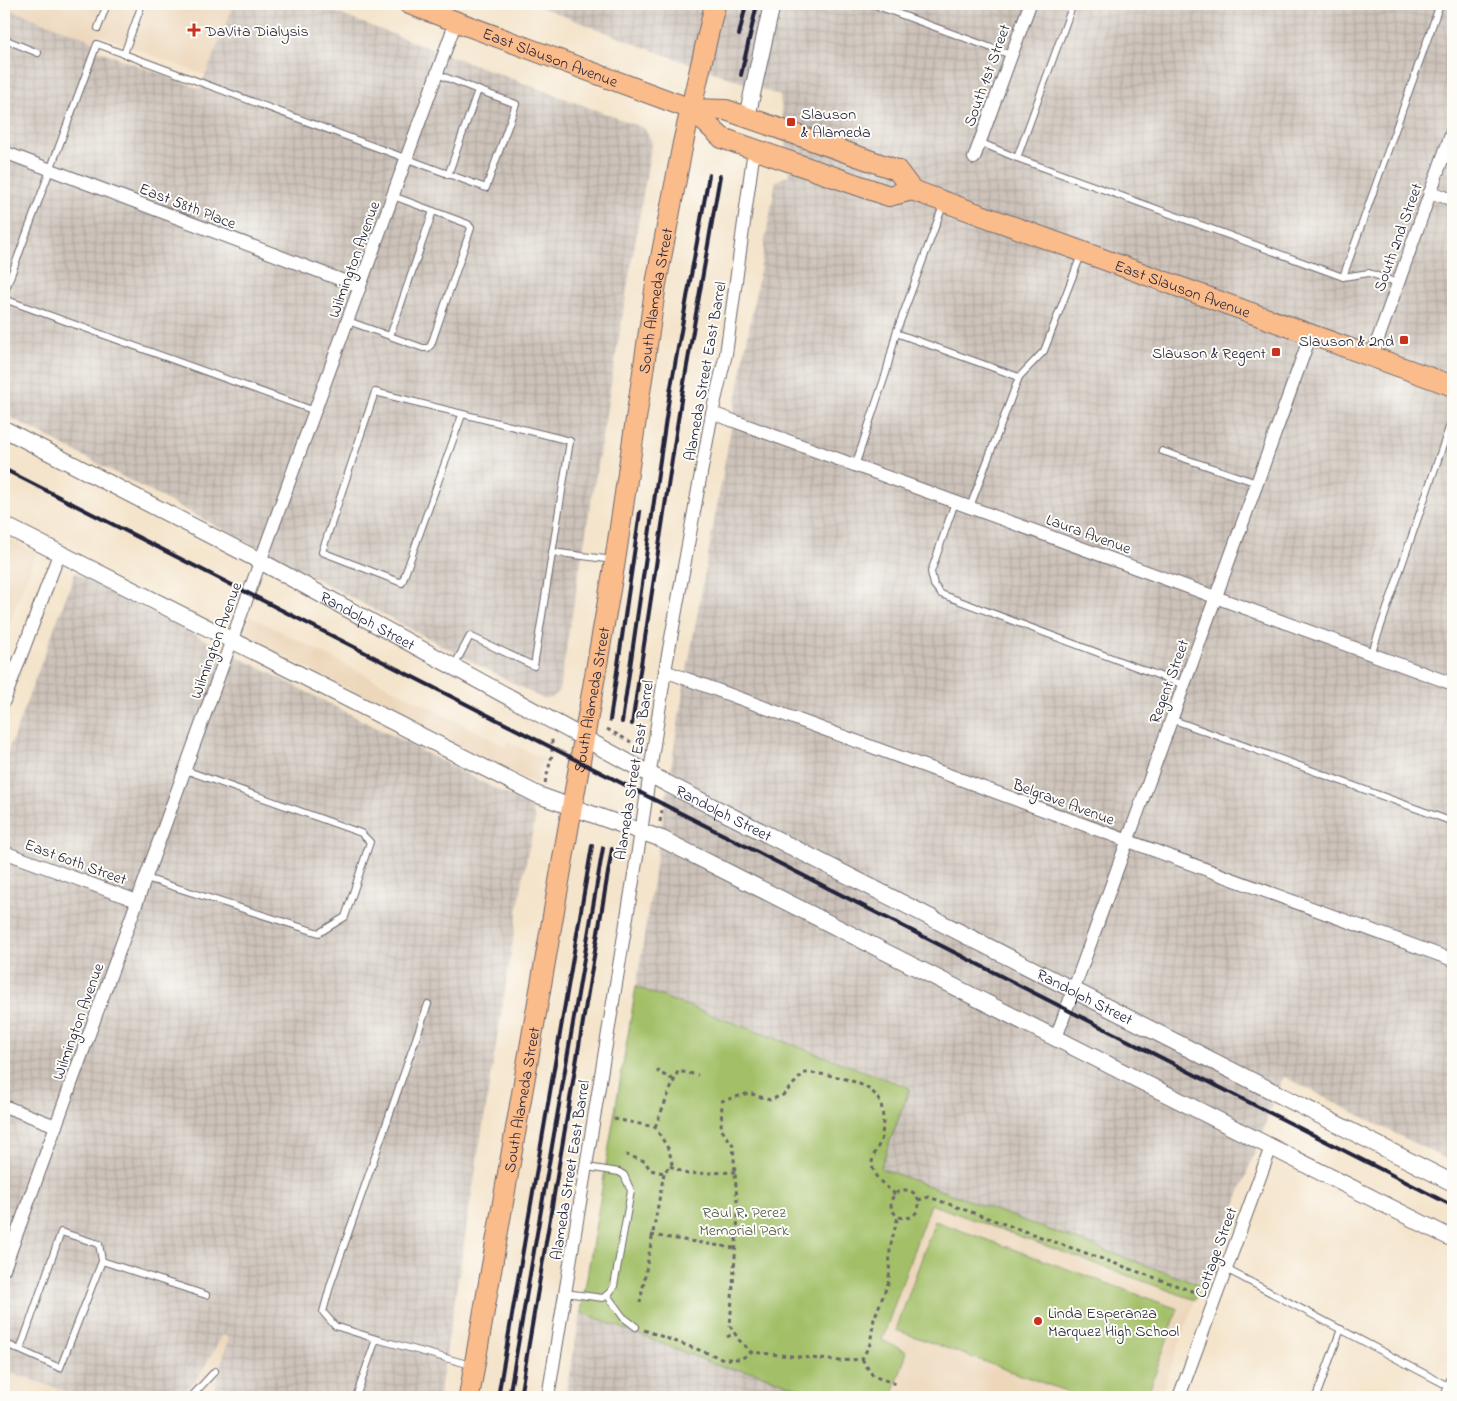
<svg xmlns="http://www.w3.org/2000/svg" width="1457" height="1401" font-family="'Indie Flower',sans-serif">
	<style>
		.built { fill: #edd7bb }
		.industrial { fill: url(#industrial-grid) }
		.park { fill: #a3c067; stroke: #627151 }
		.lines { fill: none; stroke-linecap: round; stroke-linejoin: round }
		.service-casing { stroke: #6c666d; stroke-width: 8 }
		.minor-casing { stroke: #6c666d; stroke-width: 14 }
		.tertiary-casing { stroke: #6c666d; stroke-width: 18 }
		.primary-casing { stroke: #6c666d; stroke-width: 22 }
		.path { stroke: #6c666d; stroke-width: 3; stroke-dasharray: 4 4; stroke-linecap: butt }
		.service { stroke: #fff; stroke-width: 6 }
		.minor { stroke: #fff; stroke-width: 12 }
		.tertiary { stroke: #fff; stroke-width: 16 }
		.primary { stroke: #fabc8b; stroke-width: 20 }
		.rail { stroke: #22223b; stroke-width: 4 }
		.poi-dot { fill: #c8321e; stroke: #fdfcf7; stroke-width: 2 }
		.labels { text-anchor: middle; stroke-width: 4; stroke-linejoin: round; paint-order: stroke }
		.poi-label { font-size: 16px; fill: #22223b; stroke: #fdfcf7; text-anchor: start }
		.street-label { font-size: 16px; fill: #22223b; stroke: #fdfcf7 }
		.park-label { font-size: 16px; fill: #4f594a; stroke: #fdfcf7 }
	</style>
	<defs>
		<pattern id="industrial-grid" width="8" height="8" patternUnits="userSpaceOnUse" patternTransform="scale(1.25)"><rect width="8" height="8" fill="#ccc2b9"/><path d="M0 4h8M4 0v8" fill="none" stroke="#afa6a0"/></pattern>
	</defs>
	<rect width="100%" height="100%" fill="#fdfcf7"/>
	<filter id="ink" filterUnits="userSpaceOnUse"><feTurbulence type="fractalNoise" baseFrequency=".02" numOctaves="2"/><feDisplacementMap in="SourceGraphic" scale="10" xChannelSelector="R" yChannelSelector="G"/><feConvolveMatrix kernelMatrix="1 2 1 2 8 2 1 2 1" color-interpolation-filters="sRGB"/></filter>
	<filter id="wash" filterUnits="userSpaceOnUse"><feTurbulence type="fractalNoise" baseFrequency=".0096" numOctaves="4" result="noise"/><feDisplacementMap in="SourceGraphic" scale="20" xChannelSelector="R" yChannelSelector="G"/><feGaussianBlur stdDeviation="1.12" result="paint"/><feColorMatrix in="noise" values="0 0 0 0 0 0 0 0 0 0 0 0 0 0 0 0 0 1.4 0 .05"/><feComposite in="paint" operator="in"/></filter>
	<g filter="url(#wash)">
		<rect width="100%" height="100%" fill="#f4e4cb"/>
		<g class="built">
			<polygon points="4,4 234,4 207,76 97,34 94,41 4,7"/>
			<polygon points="4,537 36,553 4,638"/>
			<polygon points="250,616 505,746 508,741 535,755 544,757 536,785 243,635"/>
			<polygon points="930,1204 1195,1300 1160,1397 892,1397 907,1352 882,1341"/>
			<polygon points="223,1335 229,1337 212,1397 179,1397 199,1376"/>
			<polygon points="4,1370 81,1397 4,1397"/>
		</g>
		<g class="industrial">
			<polygon points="234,4 312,4 644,128 652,142 559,691 552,698 543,699 4,414 4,7 94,41 92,48 200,89"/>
			<polygon points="533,4 1453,4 1453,1163 1283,1076 1205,1286 1200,1285 880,1168 910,1087 636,987 682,698 776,181 789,175 780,96 657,52"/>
			<polygon points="75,573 531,807 535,819 524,872 439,1397 212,1397 229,1337 223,1335 199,1376 179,1397 81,1397 4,1370 4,762"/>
			<polygon points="581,1312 724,1368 754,1372 823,1397 565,1397"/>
		</g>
		<g class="park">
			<polygon points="636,987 910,1088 880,1168 1200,1285 1195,1300 930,1204 882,1340 907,1352 892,1397 823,1397 754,1372 724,1368 581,1312"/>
			<polygon points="935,1221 1178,1309 1147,1397 1082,1397 896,1330"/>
		</g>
	</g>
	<g filter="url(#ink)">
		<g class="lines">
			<g class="service-casing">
				<g id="service">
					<polyline points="872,4 1011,55"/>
					<polyline points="1073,4 1017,158 1343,277 1369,273 1398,283"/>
					<polyline points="98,28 107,4"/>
					<polyline points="4,39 38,53"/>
					<polyline points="124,54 142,4"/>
					<polyline points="437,74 478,90 448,175"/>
					<polyline points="979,142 1017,158"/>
					<polyline points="1343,277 1440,4"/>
					<polyline points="4,294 97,44 486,188 516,104 478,90"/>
					<polyline points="4,299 315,411"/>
					<polyline points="348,321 423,348 428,348 431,345 471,228 468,224 393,196"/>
					<polyline points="896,333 1019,377 1044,351 1081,255"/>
					<polyline points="390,336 433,211"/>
					<polyline points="1162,451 1257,483"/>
					<polyline points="855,466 886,373 896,333 944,203"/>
					<polyline points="955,502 931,572 934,585 941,594 1184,685"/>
					<polyline points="970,507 1019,377"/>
					<polyline points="552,552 613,560"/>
					<polyline points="1371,655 1453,416"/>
					<polyline points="454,666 470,636 534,666 570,441 375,392 322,552 402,583 462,415"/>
					<polyline points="1171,719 1453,822"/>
					<polyline points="146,878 319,933 345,917 370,842 361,833 185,770"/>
					<polyline points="1226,1269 1450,1387"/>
					<polyline points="565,1293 603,1298 610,1292 614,1286 631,1191 624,1175 619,1172 587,1167"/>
					<polyline points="607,1295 623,1317 636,1327"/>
					<polyline points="376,1339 335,1326 323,1312 331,1283 428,1004"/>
					<polyline points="4,1343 60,1368 102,1261 206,1295"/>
					<polyline points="20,1350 61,1232 99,1244 102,1261"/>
					<polyline points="191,1397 215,1371"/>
					<polyline points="356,1397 376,1339 471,1365"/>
					<polyline points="1316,1397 1341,1329"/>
				</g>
			</g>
			<g class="minor-casing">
				<g id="minor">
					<polyline points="4,152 360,287"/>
					<polyline points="974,158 1030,4"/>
					<polyline points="1430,192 1453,200"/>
					<polyline points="1372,356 1453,129"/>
					<polyline points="712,413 1453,684"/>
					<polyline points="665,671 1453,960"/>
					<polyline points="4,701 59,554"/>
					<polyline points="4,852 137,901"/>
					<polyline points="1056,1038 1311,334"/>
					<polyline points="4,1106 56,1126"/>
					<polyline points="4,1269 456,21"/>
					<polyline points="548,1397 641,832 665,671 712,413 726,354 754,149"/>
					<polyline points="1179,1397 1271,1147"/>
					<polyline points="1447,1397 1453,1380"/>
				</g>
			</g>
			<g class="tertiary-casing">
				<g id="tertiary">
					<polyline points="747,117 772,4"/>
					<path id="s1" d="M4 429 260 561 666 783 1453 1183"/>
					<polyline points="4,525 538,795 662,839 1453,1239"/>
				</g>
			</g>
			<g class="primary-casing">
				<g id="primary">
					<path id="s2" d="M409 4 691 109 726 110 897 170 912 190"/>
					<path id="s3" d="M691 109 722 138 889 196 912 190 1453 386"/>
					<path id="s4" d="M469 1397 615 561 656 284 683 143 715 4"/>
				</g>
			</g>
			<g class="path">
				<polyline points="607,729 631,742"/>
				<polyline points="545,783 552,755 552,737"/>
				<polyline points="660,822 664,799"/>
				<polyline points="659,1069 658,1072 674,1080"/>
				<polyline points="614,1119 655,1127 669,1150 672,1163 664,1173 650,1170 645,1161 626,1155"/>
				<polyline points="655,1127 678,1071 698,1075"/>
				<polyline points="670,1166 687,1174 735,1172"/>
				<circle cx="905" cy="1204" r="14"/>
				<path d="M895 1194C887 1187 875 1179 873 1169 869 1156 880 1148 882 1136 883 1126 884 1111 880 1102 871 1080 825 1073 804 1073L783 1095 770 1100 749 1093 722 1101 721 1129 733 1145 738 1215 730 1326 739 1340 751 1352 840 1361 862 1359 870 1344 874 1319 889 1281 890 1248 898 1216"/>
				<polyline points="918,1200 929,1197 1203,1295"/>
				<polyline points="651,1235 734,1248"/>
				<polyline points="640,1303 664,1173"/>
				<polyline points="644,1330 724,1359 741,1359 751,1352"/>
				<polyline points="727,1337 735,1333"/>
				<polyline points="862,1359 873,1376 896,1384"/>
			</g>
			<use href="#service" class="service"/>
			<use href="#minor" class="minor"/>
			<use href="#tertiary" class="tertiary"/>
			<use href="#primary" class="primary"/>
			<g class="rail">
				<polyline points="739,35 746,4"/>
				<polyline points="741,75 757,4"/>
				<polyline points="4,469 1453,1206"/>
				<polyline points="610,720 640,512"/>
				<polyline points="622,722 669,398 709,175"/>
				<polyline points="632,724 681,400 720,176"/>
				<polyline points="498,1397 592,846"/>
				<polyline points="509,1397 603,848"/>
				<polyline points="520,1397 612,849"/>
			</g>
		</g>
	</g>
	<g class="poi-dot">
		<path d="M191.5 22.5h5v5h5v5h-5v5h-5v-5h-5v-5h5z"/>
		<rect x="786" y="117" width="10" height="10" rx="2.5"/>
		<rect x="1399" y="335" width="10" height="10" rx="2.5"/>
		<rect x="1271" y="347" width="10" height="10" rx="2.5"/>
		<circle cx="1038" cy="1321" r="5"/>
	</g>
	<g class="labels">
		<g class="poi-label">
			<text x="205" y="36">DaVita Dialysis</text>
			<text x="801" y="119">Slauson<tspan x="801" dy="18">&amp; Alameda</tspan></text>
			<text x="1394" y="346" text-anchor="end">Slauson &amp; 2nd</text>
			<text x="1266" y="358" text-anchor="end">Slauson &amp; Regent</text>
			<text x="1048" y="1318">Linda Esperanza<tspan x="1048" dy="18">Marquez High School</tspan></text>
		</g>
		<g class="street-label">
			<text dy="6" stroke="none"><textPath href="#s2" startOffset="151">East Slauson Avenue</textPath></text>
			<text transform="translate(986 75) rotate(-70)" y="6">South 1st Street</text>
			<text transform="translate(188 205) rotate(21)" y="6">East 58th Place</text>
			<text transform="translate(1397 237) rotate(-70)" y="6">South 2nd Street</text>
			<text transform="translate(353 259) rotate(-70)" y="6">Wilmington Avenue</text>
			<text dy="6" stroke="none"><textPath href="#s3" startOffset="531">East Slauson Avenue</textPath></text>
			<text dy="6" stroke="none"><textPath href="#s4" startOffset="1112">South Alameda Street</textPath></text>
			<text transform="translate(704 371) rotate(-80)" y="6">Alameda Street East Barrel</text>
			<text transform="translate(1089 533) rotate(20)" y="6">Laura Avenue</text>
			<text dy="6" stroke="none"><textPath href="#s1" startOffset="411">Randolph Street</textPath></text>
			<text transform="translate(215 640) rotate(-70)" y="6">Wilmington Avenue</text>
			<text transform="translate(1168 681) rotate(-70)" y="6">Regent Street</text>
			<text dy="6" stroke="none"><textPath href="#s4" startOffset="708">South Alameda Street</textPath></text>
			<text transform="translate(633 770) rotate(-81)" y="6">Alameda Street East Barrel</text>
			<text transform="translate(1064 801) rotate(20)" y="6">Belgrave Avenue</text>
			<text dy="6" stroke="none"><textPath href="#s1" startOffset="816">Randolph Street</textPath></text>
			<text transform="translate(76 861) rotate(20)" y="6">East 60th Street</text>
			<text dy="6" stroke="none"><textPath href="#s1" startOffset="1221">Randolph Street</textPath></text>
			<text transform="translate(77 1021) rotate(-70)" y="6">Wilmington Avenue</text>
			<text dy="6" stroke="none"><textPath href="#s4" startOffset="302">South Alameda Street</textPath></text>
			<text transform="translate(569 1170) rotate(-81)" y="6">Alameda Street East Barrel</text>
			<text transform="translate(1215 1252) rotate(-70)" y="6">Cottage Street</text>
		</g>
		<g class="park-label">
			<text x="744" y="1217">Raul R. Perez<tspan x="744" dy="18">Memorial Park</tspan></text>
		</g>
	</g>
	<rect width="1457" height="1401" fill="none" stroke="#fdfcf7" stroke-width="20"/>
</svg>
